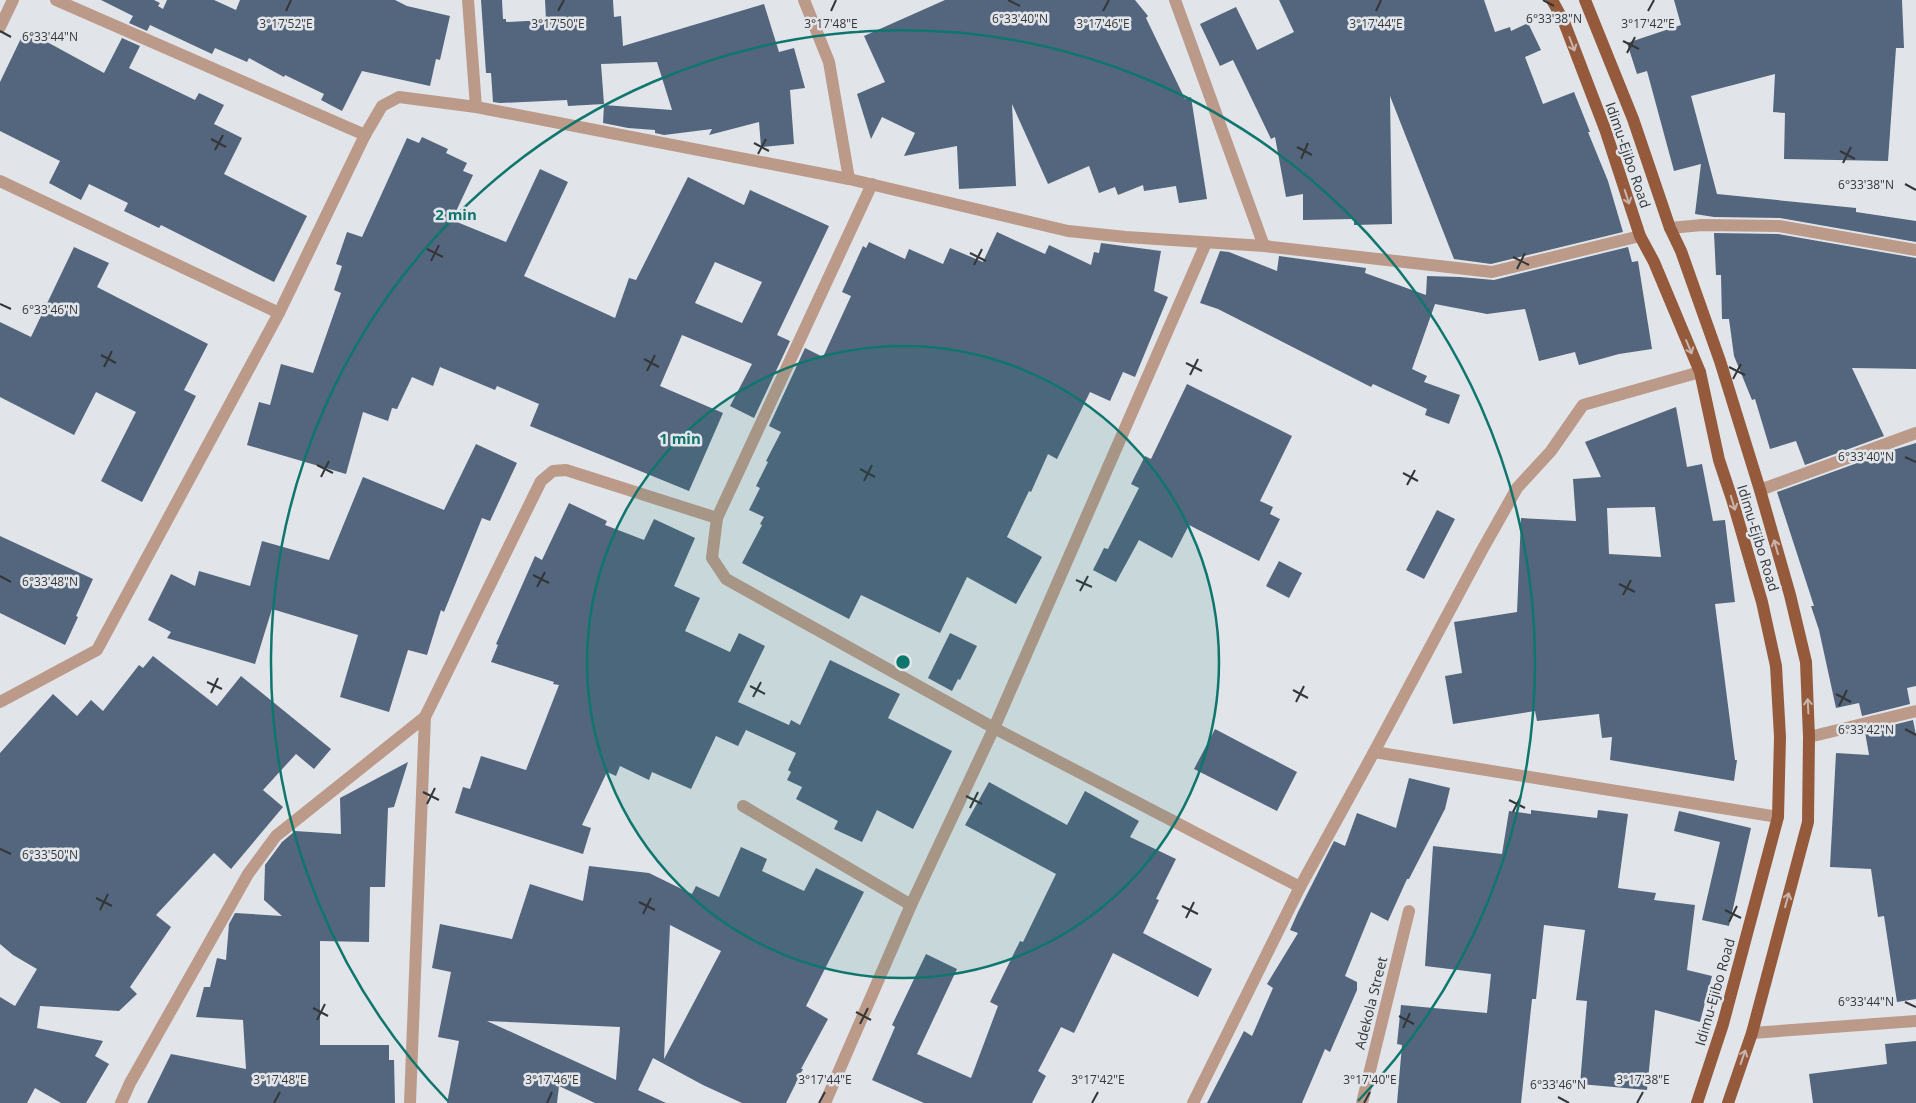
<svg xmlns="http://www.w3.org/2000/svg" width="1916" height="1103" font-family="'Open Sans',sans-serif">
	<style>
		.building { fill: #53667e; fill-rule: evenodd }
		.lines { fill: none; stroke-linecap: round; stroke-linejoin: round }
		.minor { stroke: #bc9a89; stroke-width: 12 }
		.major { stroke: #955a3b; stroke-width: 12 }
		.oneway { stroke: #c6b4ad }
		.ticks { fill: none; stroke: #343638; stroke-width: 2 }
		.ring { fill: none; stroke: #0f766e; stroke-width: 2.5 }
		.labels { text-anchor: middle; stroke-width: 5; stroke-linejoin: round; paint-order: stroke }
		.street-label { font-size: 14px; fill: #343638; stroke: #e1e5ea }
		.ticks-label { font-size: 12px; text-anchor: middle; fill: #343638; stroke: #e1e5ea; stroke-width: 5; stroke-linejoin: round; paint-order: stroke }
		.centre { fill: #0f766e; stroke: #e1e5ea; stroke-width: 2.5 }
		.ring-label { font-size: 15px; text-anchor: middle; font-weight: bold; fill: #0f766e; stroke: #e1e5ea; stroke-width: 5; stroke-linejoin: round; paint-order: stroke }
	</style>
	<rect width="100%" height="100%" fill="#e1e5ea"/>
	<g class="building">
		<polygon points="101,0 154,0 160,3 158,6 163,9 167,0 214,0 236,10 240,0 395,0 407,6 450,16 440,60 436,59 430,86 362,71 342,111 321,100 324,94 285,75 284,77 249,58 247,62 215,48 212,54 150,25 147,31 129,23 133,16"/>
		<polygon points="481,0 502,0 503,19 506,19 506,22 546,20 545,0 613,0 614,17 621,16 623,46 764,4 779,52 794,48 805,88 790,90 794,144 761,147 759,122 709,135 712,129 664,135 655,133 655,130 628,128 603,123 604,105 672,110 657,62 601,64 604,104 568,106 567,100 500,103 493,102 491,73 486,73"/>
		<polygon points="945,0 1135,0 1148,16 1146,18 1185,99 1191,97 1207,199 1179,203 1176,186 1144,191 1143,185 1118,195 1115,187 1099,193 1089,166 1048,184 1012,104 1016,186 959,189 957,146 904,156 915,133 882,117 871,139 857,94 885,82 864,36"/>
		<polygon points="1279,0 1484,0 1495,32 1510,27 1511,31 1528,23 1541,50 1525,57 1543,104 1574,92 1590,132 1588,132 1608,181 1623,232 1491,264 1454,259 1390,96 1392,224 1354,225 1354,219 1303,220 1303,194 1286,197 1275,137 1271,139 1233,60 1220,66 1200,24 1236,7 1257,50 1294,32"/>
		<polygon points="1674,0 1902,0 1904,48 1896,48 1888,161 1784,159 1785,113 1773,112 1775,74 1691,96 1717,194 1856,208 1856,212 1916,221 1916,242 1780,218 1714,217 1695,214 1701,164 1674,171 1647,71 1637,74 1627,43 1681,25"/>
		<polygon points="25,30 104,73 122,38 140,46 129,68 195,100 199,93 224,105 214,124 242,138 224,174 307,216 274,282 161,225 159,228 124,211 128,203 89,184 81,200 49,183 60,161 0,131 0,82"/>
		<path d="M422 137 448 149 446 153 467 163 463 171 473 175 452 220 506 242 540 169 568 182 524 276 615 318 629 278 636 280 688 177 744 205 750 190 829 226 777 335 790 341 754 418 730 406 752 364 682 335 660 386 723 413 689 491 530 426 539 404 497 386 495 390 440 367 433 386 412 377 397 409 392 408 388 421 363 412 346 474 247 445 259 402 270 405 281 364 313 373 341 293 334 290 342 266 336 264 347 232 362 237 407 138 419 143ZM715 262 762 282 742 323 695 303Z"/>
		<polygon points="997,232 1045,254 1049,245 1091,265 1094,252 1099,253 1101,243 1161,251 1154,291 1168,297 1135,377 1123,372 1110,401 1090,392 1057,459 1048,454 1031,492 1029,491 1007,537 1042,557 1016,604 967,577 940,633 861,595 849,619 742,563 762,525 760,524 764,517 749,510 760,488 756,486 768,462 766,461 781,432 769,426 805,348 823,357 851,296 842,292 863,246 866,248 869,242 905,259 909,249 943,264 950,248 983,262"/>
		<polygon points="1714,233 1778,234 1916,258 1916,369 1852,368 1884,436 1805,465 1796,441 1770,449 1755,399 1752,400 1734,356 1729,319 1722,319 1721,275 1716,275"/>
		<polygon points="74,247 109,263 97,287 208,344 184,390 196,396 142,502 101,481 136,412 96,392 74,435 0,397 0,322 31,337"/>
		<polygon points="1628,247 1632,262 1638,261 1652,349 1619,354 1579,365 1575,352 1539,361 1525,309 1487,314 1435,304 1412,369 1427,376 1424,382 1460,395 1449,424 1425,415 1427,409 1373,384 1371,387 1218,309 1200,303 1220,251 1229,252 1277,271 1279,256 1366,268 1365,273 1426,295 1427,276 1460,277 1494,280"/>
		<polygon points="1187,384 1292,436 1260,501 1273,507 1270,514 1280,519 1259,561 1189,525 1172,558 1139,540 1116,582 1093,570 1104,548 1108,549 1139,488 1131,484 1145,456 1151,459"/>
		<path d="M1676 407 1687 467 1702 464 1713 521 1725 520 1735 602 1715 604 1735 760H1737L1734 781 1610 760 1612 737 1602 738 1599 714 1537 721 1535 711 1453 724 1445 676 1462 673 1454 622 1517 612 1521 518 1576 521 1573 479 1601 477 1585 442ZM1655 507 1661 557 1609 554 1607 508Z"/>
		<polygon points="1916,443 1916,686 1907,688 1910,704 1862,716 1859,703 1836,708 1819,630 1811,606 1814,606 1777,492 1893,450"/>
		<polygon points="476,444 517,463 490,521 482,518 444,612 441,610 427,655 408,650 389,712 340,697 358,635 272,609 255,664 167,638 171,632 148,620 171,574 195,586 199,571 250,586 262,541 329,560 363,477 444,510"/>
		<polygon points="569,503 607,521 605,525 644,540 654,519 695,538 674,586 700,598 685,631 730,652 739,633 765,646 738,702 789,725 791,720 800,725 830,660 900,694 888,718 952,751 913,829 877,810 862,842 834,829 838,821 796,799 802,787 787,780 791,772 788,770 796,753 746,730 738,746 716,736 691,789 652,772 649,780 620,766 616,776 607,772 582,825 591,828 583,854 455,813 463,787 470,789 481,756 526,770 559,685 553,684 554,682 491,662 498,645 496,644 535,556 542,560"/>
		<polygon points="1437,510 1455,519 1424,579 1406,570"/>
		<polygon points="0,536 93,579 76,616 78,617 65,645 0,613"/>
		<polygon points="1279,561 1302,573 1289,598 1266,586"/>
		<polygon points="950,633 977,646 960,680 958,679 952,691 928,678"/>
		<polygon points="153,656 217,706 241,676 331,749 314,769 296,754 263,790 283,807 231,869 214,853 156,915 171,927 130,987 137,994 119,1011 40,1006 37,1028 103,1041 95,1056 109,1064 86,1103 61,1103 35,1088 27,1103 0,1103 0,997 15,1006 37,969 13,955 0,944 0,753 53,694 77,716 91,700 103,711 139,665 143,668"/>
		<polygon points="1913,720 1916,735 1916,999 1897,1002 1884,916 1878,917 1871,869 1830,867 1836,753 1869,755 1865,732"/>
		<polygon points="1215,729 1297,772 1277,811 1194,769"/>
		<polygon points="408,762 394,807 388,808 385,887 370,887 369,942 320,941 320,1045 389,1045 389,1060 394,1060 395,1103 147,1103 171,1054 246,1069 243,1020 196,1017 204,987 210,987 217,958 226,960 229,924 235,913 282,916 264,900 265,865 282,842 295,831 341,834 340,798"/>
		<polygon points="1409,778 1450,788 1445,809 1409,879 1407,879 1388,921 1371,912 1345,976 1357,982 1357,990 1330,1052 1325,1049 1302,1103 1207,1103 1244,1031 1252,1036 1273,988 1267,984 1298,933 1290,930 1298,912 1334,841 1345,846 1357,813 1396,828"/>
		<polygon points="989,782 1067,825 1085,791 1139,821 1130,837 1176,859 1156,899 1159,900 1143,933 1212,969 1198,997 1113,953 1074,1033 1061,1027 1038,1071 1046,1076 1032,1103 924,1103 872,1080 895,1027 892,1025 926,954 957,969 917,1054 971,1078 998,1006 990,1002 1020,941 1023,942 1056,874 965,825"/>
		<polygon points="1531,810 1597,818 1598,810 1628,814 1618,888 1656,893 1654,900 1695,905 1687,970 1712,976 1700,1022 1655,1010 1647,1090 1580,1084 1587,1001 1576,1000 1585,930 1544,925 1536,999 1532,999 1521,1103 1397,1103 1402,1045 1397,1044 1401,1005 1487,1013 1491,974 1425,966 1433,846 1502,854 1509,811 1531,814"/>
		<polygon points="1679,811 1751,828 1729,926 1702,920 1720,842 1674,831"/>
		<path d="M741 847 767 859 762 871 804 891 816 868 864 892 806 1006 828 1019 801 1069H803L786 1103H742L703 1085 653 1058 638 1090 666 1103H595L559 1086 557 1103H447L459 1041 438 1037 451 972 432 968 440 924 512 939 530 884 583 901 589 866 649 873 692 894 696 886 719 897ZM670 925 721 951 664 1059ZM487 1021 620 1027 616 1080Z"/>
		<polygon points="1916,1041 1916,1103 1813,1103 1809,1074 1887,1064 1885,1044"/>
	</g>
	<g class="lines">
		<g class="minor">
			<polyline points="56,0 365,135"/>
			<polyline points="468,0 476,107"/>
			<polyline points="804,0 829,62 849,179"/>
			<polyline points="1175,0 1264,246"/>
			<polyline points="0,27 13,0"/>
			<polyline points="0,181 279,313"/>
			<polyline points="872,184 717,518 712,558 726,579 994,728 1300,887"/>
			<polyline points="1670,228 1702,225 1779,226 1916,250"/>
			<polyline points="1760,490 1916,433"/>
			<polyline points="0,702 97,650 279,313 365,135 382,106 399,97 476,107 849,179 1068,231 1126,237 1264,246 1492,272 1640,236"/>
			<polyline points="1809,737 1916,711"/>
			<polyline points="1374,752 1778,817"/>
			<polyline points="743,806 911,905"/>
			<polyline points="1752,1033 1916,1021"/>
			<polyline points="121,1103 130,1083 248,874 276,836 425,717"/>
			<polyline points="410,1103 425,717 541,481 553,471 566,470 717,518"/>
			<polyline points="825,1103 911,905 994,728 1206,243"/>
			<polyline points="1193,1103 1300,887 1374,752 1481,552 1517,488 1551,451 1583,405 1700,372"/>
			<polyline points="1362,1103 1409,911"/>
		</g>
		<g class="major">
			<polyline points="1552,0 1564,22 1605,129 1640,236 1654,262 1700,372 1719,460 1732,499 1762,602 1776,666 1780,737 1778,817 1723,1024 1697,1103"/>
			<polyline points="1585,0 1633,119 1670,228 1681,251 1720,361 1760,490 1790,595 1806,662 1809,737 1808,822 1752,1033 1728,1103"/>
		</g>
	</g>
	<defs><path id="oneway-shaft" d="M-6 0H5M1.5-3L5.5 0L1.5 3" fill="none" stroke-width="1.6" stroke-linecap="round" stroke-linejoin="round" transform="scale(1.25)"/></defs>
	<g class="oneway">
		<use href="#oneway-shaft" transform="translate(1572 44) rotate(69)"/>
		<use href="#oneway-shaft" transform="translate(1627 197) rotate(72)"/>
		<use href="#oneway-shaft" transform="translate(1689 347) rotate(67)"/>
		<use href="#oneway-shaft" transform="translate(1733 503) rotate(73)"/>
		<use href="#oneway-shaft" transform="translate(1776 547) rotate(-106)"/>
		<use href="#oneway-shaft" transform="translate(1808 706) rotate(-93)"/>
		<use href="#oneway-shaft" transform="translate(1787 900) rotate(-75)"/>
		<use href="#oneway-shaft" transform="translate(1743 1057) rotate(-71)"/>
	</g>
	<path class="ticks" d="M1008 0 1020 6M1543 0 1554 6M286 11 291 0M558 11 564 0M831 11 836 0M1103 11 1109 0M1376 11 1381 0M1648 11 1654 0M0 31 11 37M1623 41 1639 49M1627 53 1635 37M211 139 226 147M754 143 769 151M1297 147 1312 155M215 150 223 135M1840 151 1855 159M758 154 766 139M1301 159 1308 143M1843 163 1851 147M1905 184 1916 190M427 249 443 257M970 253 986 261M1513 257 1529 265M431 261 439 245M974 265 982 249M1517 269 1525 253M0 304 11 309M101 355 116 363M644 359 659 367M1186 363 1202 371M104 367 112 351M1729 367 1745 375M647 371 655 355M1190 375 1198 359M1733 379 1741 364M1905 457 1916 462M317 465 333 473M860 469 875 477M1403 473 1418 481M321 477 329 461M864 481 872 465M1407 485 1415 470M533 575 549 583M0 576 11 582M1076 580 1092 587M1619 584 1635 592M537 587 545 572M1080 591 1088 576M1623 595 1631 580M207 682 222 689M750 686 765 694M1293 690 1308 698M211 693 218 678M1836 694 1851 702M753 697 761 682M1296 702 1304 686M1839 706 1847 690M1905 729 1916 735M423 792 439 800M966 796 982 804M1509 800 1525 808M427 804 435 788M970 808 978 792M1513 812 1521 796M0 849 11 854M96 898 112 906M639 902 655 910M1182 906 1198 914M100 910 108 894M1725 910 1741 918M643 914 651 898M1186 918 1194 902M1729 922 1737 906M1905 1002 1916 1007M313 1008 328 1016M856 1012 871 1020M1399 1016 1414 1024M317 1020 325 1004M860 1024 868 1008M1403 1028 1410 1013M1558 1097 1569 1103M274 1103 280 1092M547 1103 552 1092M819 1103 825 1092M1092 1103 1098 1092M1364 1103 1370 1092M1637 1103 1643 1092"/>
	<circle cx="903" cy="662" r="316" fill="#0f766e" fill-opacity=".12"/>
	<g class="ring">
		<circle cx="903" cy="662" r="316"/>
		<path d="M448 1101A632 632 0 1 1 1358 1101"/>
	</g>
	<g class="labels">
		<g class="street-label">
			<text transform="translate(1628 155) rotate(71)" y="5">Idimu-Ejibo Road</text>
			<text transform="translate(1758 538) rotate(73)" y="5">Idimu-Ejibo Road</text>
			<text transform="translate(1715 992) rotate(-74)" y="5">Idimu-Ejibo Road</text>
			<text transform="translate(1371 1003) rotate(-76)" y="5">Adekola Street</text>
		</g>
	</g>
	<g class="ticks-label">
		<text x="1020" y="23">6°33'40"N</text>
		<text x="1554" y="23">6°33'38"N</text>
		<text x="286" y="28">3°17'52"E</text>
		<text x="558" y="28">3°17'50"E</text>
		<text x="831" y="28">3°17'48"E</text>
		<text x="1103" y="28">3°17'46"E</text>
		<text x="1376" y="28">3°17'44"E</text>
		<text x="1648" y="28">3°17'42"E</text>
		<text x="50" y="41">6°33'44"N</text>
		<text x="1866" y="189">6°33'38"N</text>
		<text x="50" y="314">6°33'46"N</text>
		<text x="1866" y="461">6°33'40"N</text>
		<text x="50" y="586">6°33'48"N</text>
		<text x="1866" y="734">6°33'42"N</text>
		<text x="50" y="859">6°33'50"N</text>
		<text x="1866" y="1006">6°33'44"N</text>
		<text x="280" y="1084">3°17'48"E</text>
		<text x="552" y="1084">3°17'46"E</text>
		<text x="825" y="1084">3°17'44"E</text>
		<text x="1098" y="1084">3°17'42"E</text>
		<text x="1370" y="1084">3°17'40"E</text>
		<text x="1643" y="1084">3°17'38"E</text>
		<text x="1558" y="1089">6°33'46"N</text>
	</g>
	<circle cx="903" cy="662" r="8" class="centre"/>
	<g class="ring-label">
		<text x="456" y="220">2 min</text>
		<text x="680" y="444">1 min</text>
	</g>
</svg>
